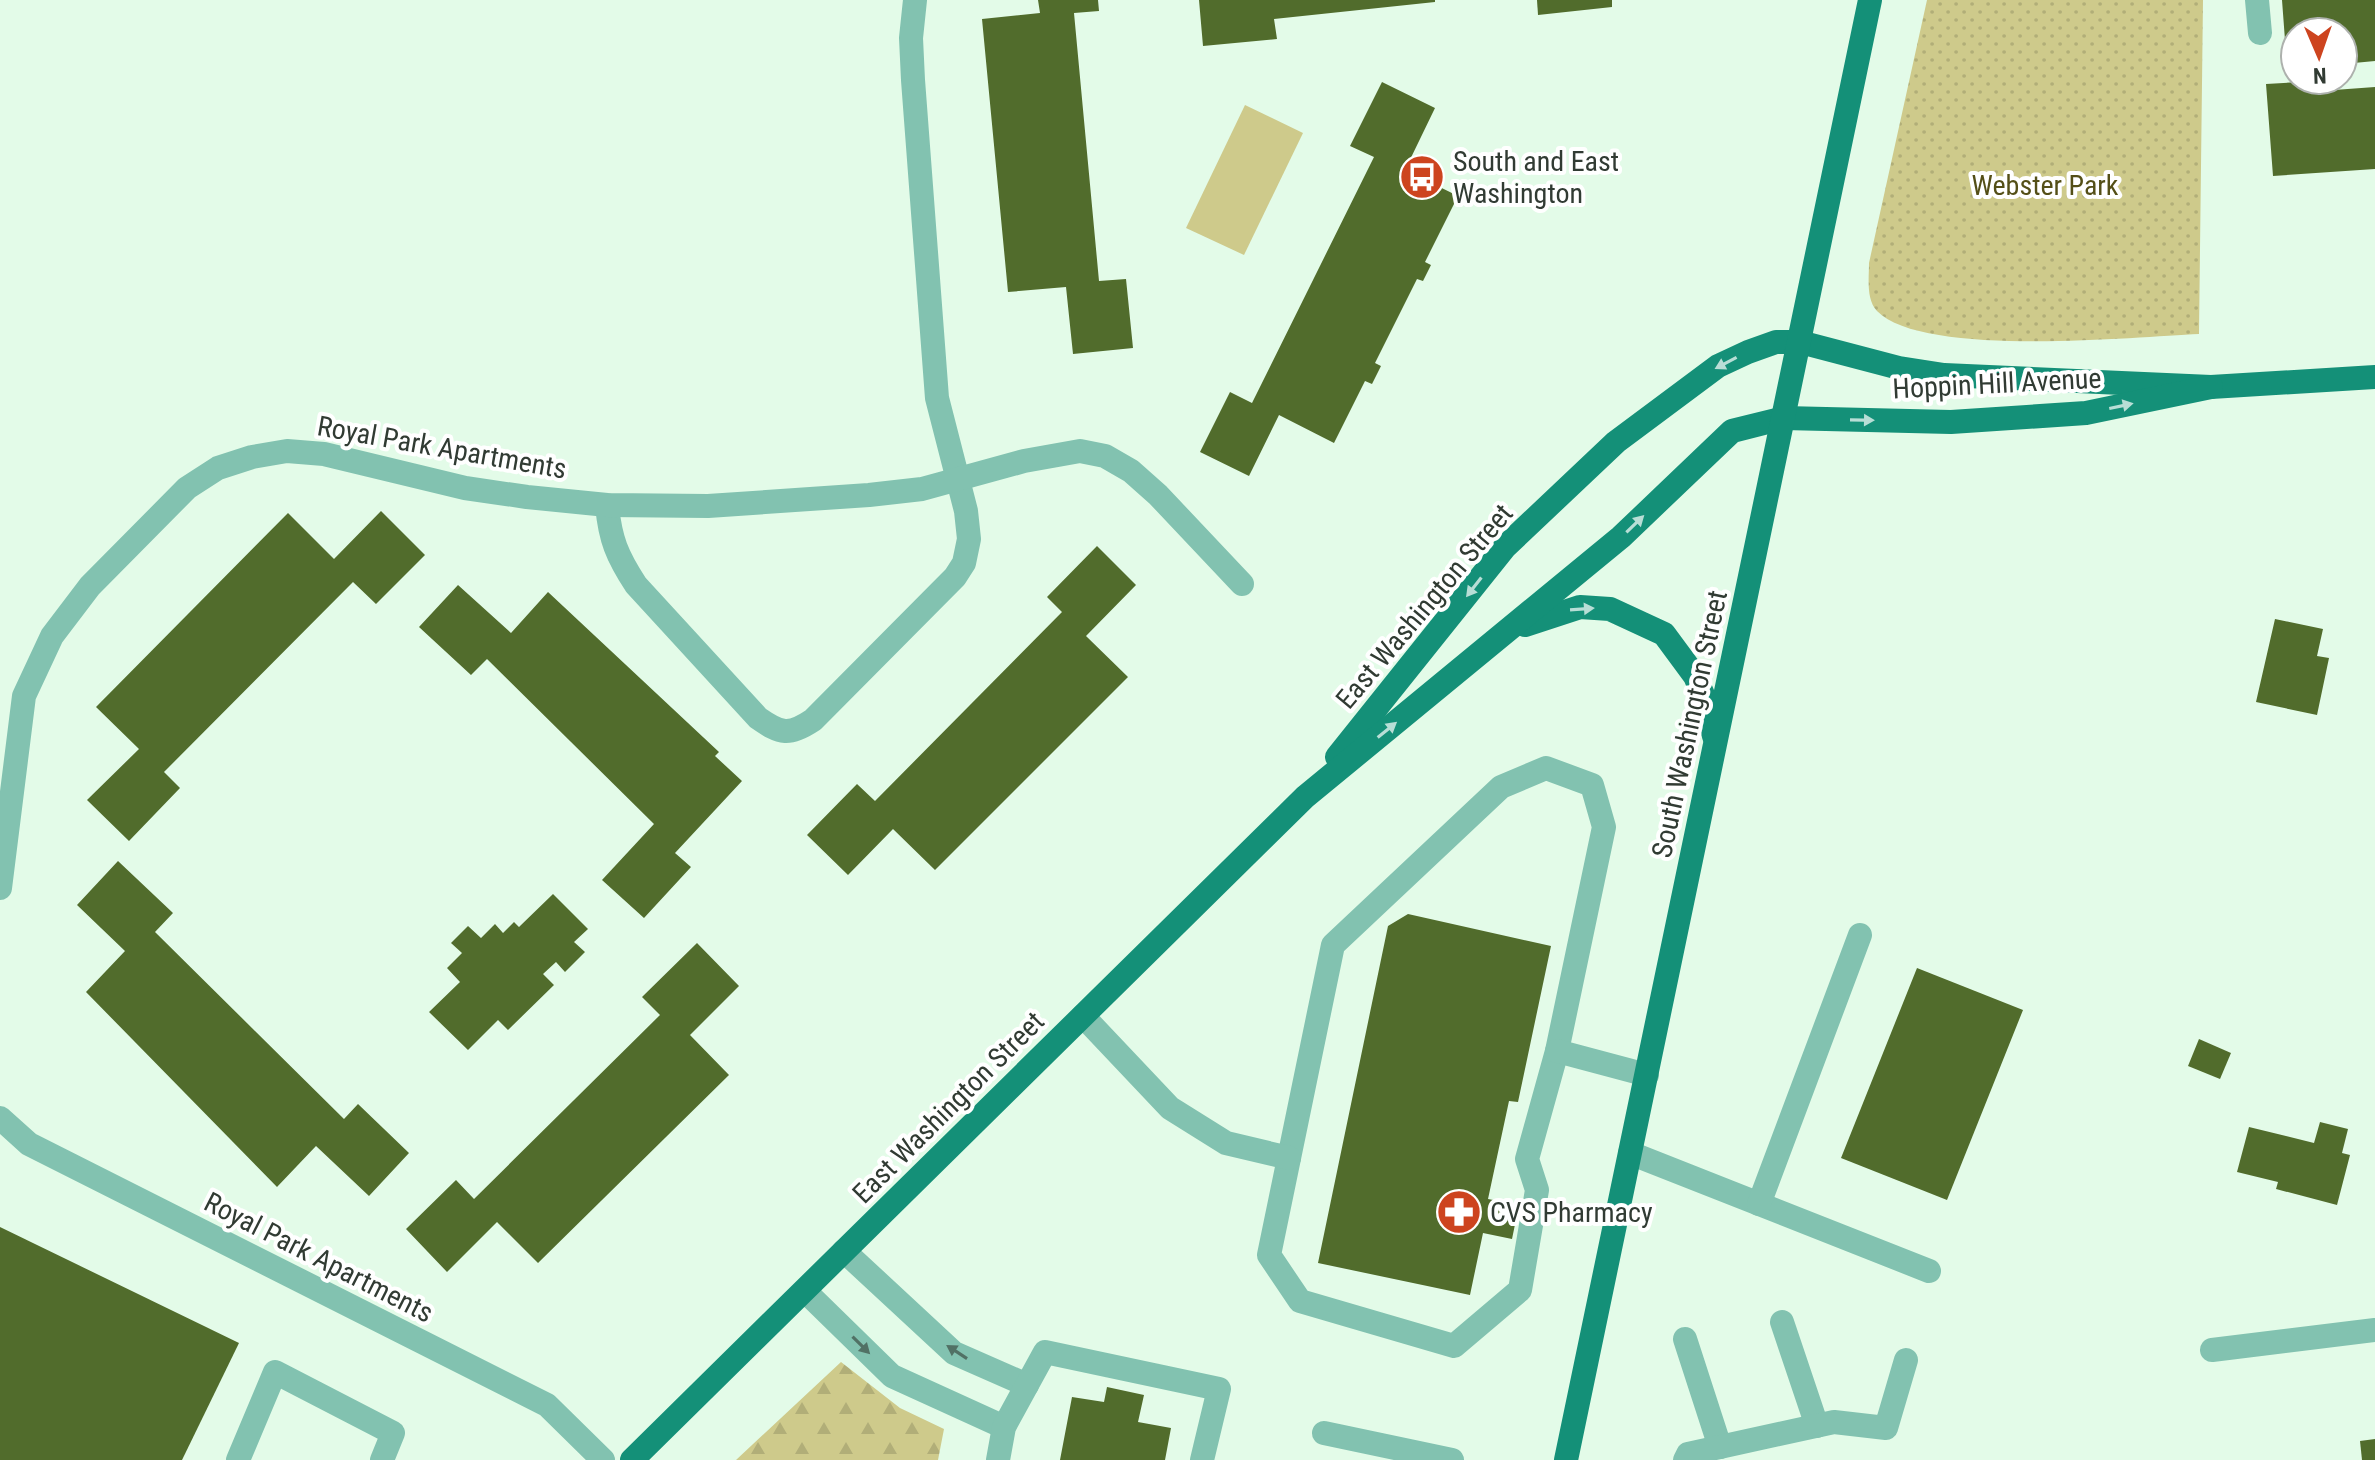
<svg xmlns="http://www.w3.org/2000/svg" width="2375" height="1460" font-family="'Roboto Condensed',sans-serif">
	<style>
		.forest { fill: url(#forest-firs) }
		.park { fill: url(#park-dots) }
		.pitch { fill: #ceca8b }
		.building { fill: #516c2c }
		.lines { fill: none; stroke-linecap: round; stroke-linejoin: round }
		.minor { stroke: #82c2b0; stroke-width: 24 }
		.major { stroke: #149078; stroke-width: 24 }
		.oneway { fill: #b8ded6 }
		.oneway2 { fill: #517165 }
		.labels { text-anchor: middle; stroke-width: 8; stroke-linejoin: round; paint-order: stroke }
		.poi-label { font-size: 28px; fill: #313b33; stroke: #fff; text-anchor: start }
		.park-label { font-size: 28px; fill: #544f17; stroke: #fff }
		.street-label { font-size: 28px; fill: #313b33; stroke: #fff }
	</style>
	<defs>
		<pattern id="forest-firs" width="22" height="20" patternUnits="userSpaceOnUse" patternTransform="scale(2)"><rect width="22" height="20" fill="#ceca8b"/><path d="M5 1l3.5 6h-7zM16 11l3.5 6h-7z" fill="#b1ae78"/></pattern>
		<pattern id="park-dots" width="8" height="8" patternUnits="userSpaceOnUse" patternTransform="scale(2)"><rect width="8" height="8" fill="#ceca8b"/><path d="M2 2h.1M6 6h.1" fill="none" stroke="#b1ae78" stroke-width="1.8" stroke-linecap="round"/></pattern>
	</defs>
	<rect width="100%" height="100%" fill="#e3fbe8"/>
	<polygon class="forest" points="841,1362 900,1408 944,1429 938,1460 736,1460"/>
	<path class="park" d="M1927 0H2203L2199 334C2132 337 1923 358 1877 311 1866 299 1869 279 1869 263Z"/>
	<polygon class="pitch" points="1245,105 1303,133 1244,255 1186,228"/>
	<g class="building">
		<polygon points="1038,0 1098,0 1099,11 1074,13 1099,281 1126,279 1133,348 1073,354 1066,287 1008,292 982,19 1040,13"/>
		<polygon points="1199,0 1435,0 1435,2 1274,19 1277,39 1203,46"/>
		<polygon points="1537,0 1612,0 1612,7 1538,15"/>
		<polygon points="2282,0 2375,0 2375,61 2343,64 2343,32 2295,32 2295,67 2287,67"/>
		<polygon points="2333,80 2334,90 2375,87 2375,169 2273,176 2266,84"/>
		<polygon points="1382,82 1435,108 1405,170 1458,196 1425,262 1431,265 1423,281 1417,279 1375,363 1381,366 1372,384 1365,381 1334,443 1279,415 1249,476 1200,452 1230,392 1252,403 1374,157 1350,146"/>
		<polygon points="381,511 425,555 376,604 353,582 164,772 180,788 129,841 87,800 139,749 96,707 288,513 334,559"/>
		<polygon points="1097,546 1136,585 1086,636 1128,677 935,870 893,829 848,875 807,835 857,784 875,801 1062,612 1047,597"/>
		<polygon points="458,585 511,633 548,592 719,752 715,756 742,781 675,853 691,867 644,918 602,880 654,824 487,659 471,675 419,627"/>
		<polygon points="2275,619 2323,629 2317,656 2329,658 2317,715 2256,702"/>
		<polygon points="118,861 173,913 155,932 344,1119 358,1104 409,1153 369,1196 316,1146 277,1187 86,992 125,951 77,905"/>
		<polygon points="553,894 588,929 574,942 585,952 565,972 556,962 543,974 554,985 508,1030 498,1020 468,1050 429,1012 460,982 447,968 462,953 451,943 468,926 481,938 495,924 503,933 514,922 519,927"/>
		<polygon points="1408,914 1551,946 1518,1102 1509,1101 1488,1199 1519,1205 1512,1239 1483,1233 1470,1295 1318,1263 1388,926"/>
		<polygon points="697,943 739,986 690,1035 729,1075 538,1263 497,1222 447,1272 406,1229 456,1180 474,1199 660,1015 642,997"/>
		<polygon points="1917,968 2023,1010 1947,1200 1841,1158"/>
		<polygon points="2199,1039 2231,1053 2220,1079 2188,1066"/>
		<polygon points="2320,1122 2348,1129 2342,1153 2350,1155 2337,1205 2276,1189 2278,1182 2237,1172 2249,1127 2314,1143"/>
		<polygon points="0,1227 239,1343 182,1460 0,1460"/>
		<polygon points="1107,1387 1144,1395 1138,1422 1171,1428 1165,1460 1060,1460 1072,1397 1104,1402"/>
		<polygon points="2375,1439 2375,1460 2362,1460 2360,1441"/>
	</g>
	<g class="lines">
		<g class="minor">
			<polyline points="2257,0 2260,33"/>
			<path d="M607 505C610 539 617 556 636 585L758 718C781 734 789 736 813 720L955 577 964 563 969 539 966 511 937 398 913 80 911 38 915 0"/>
			<polygon points="1546,768 1592,785 1604,827 1557,1051 1527,1159 1537,1190 1520,1290 1454,1346 1300,1301 1269,1255 1333,945 1501,787"/>
			<polyline points="0,888 24,696 52,636 90,586 187,488 218,468 252,457 287,451 324,454 465,488 527,497 607,505 708,506 869,495 922,489 1024,461 1080,451 1105,456 1131,471 1158,495 1242,584"/>
			<polyline points="1083,1016 1170,1108 1226,1143 1289,1158"/>
			<polyline points="1557,1051 1647,1075"/>
			<polyline points="0,1118 29,1144 547,1405 603,1460"/>
			<polyline points="1630,1153 1929,1271"/>
			<polyline points="1759,1204 1860,935"/>
			<polyline points="844,1251 954,1353 1027,1385"/>
			<polyline points="805,1291 892,1376 1004,1427"/>
			<polyline points="1782,1322 1817,1426"/>
			<polyline points="1685,1339 1720,1447"/>
			<polyline points="2212,1350 2375,1330"/>
			<polyline points="1324,1433 1452,1460"/>
			<polyline points="238,1460 275,1372 393,1433 382,1460"/>
			<polyline points="998,1460 1004,1427 1045,1352 1219,1389 1202,1460"/>
			<polyline points="1685,1460 1688,1454 1834,1422 1886,1428 1906,1360"/>
		</g>
		<g class="major">
			<polyline points="1525,625 1580,607 1610,609 1664,634 1695,676 1706,702 1714,736"/>
			<polyline points="1337,757 1505,547 1616,442 1718,366 1748,352 1776,342 1800,342 1899,368 1944,375 2211,387 2375,377"/>
			<polyline points="632,1460 1305,797 1621,537 1732,431 1784,418 1951,422 2086,413 2211,387"/>
			<polyline points="1566,1460 1870,0"/>
		</g>
	</g>
	<defs><path id="oneway-solid" d="M-6-.8H1V-3.2L6.5 0L1 3.2V.8H-6Z" transform="scale(2)"/></defs>
	<g class="oneway">
		<use href="#oneway-solid" transform="translate(1726 363) rotate(152)"/>
		<use href="#oneway-solid" transform="translate(2121 406) rotate(-12)"/>
		<use href="#oneway-solid" transform="translate(1862 420) rotate(1)"/>
		<use href="#oneway-solid" transform="translate(1635 524) rotate(-44)"/>
		<use href="#oneway-solid" transform="translate(1474 587) rotate(128)"/>
		<use href="#oneway-solid" transform="translate(1582 609) rotate(-4)"/>
		<use href="#oneway-solid" transform="translate(1387 730) rotate(-39)"/>
	</g>
	<g class="oneway2">
		<use href="#oneway-solid" transform="translate(861 1345) rotate(45)"/>
		<use href="#oneway-solid" transform="translate(957 1352) rotate(-147)"/>
	</g>
	<defs>
		<g id="bus-disc" transform="scale(2.3)"><circle r="9.5" fill="#cd441f" stroke="#fff"/><path d="M-5-6H5V4H4V6H2V4H-2V6H-4V4H-5ZM-3.5-4V0h7V-4ZM-3.5 1.2v1.5H-2V1.2ZM2 1.2v1.5H3.5V1.2Z" fill="#fff"/></g>
		<g id="pharmacy-disc" transform="scale(2.3)"><circle r="9.5" fill="#cd441f" stroke="#fff"/><path d="M-2-6h4v4h4v4h-4v4h-4v-4h-4v-4h4Z" fill="#fff"/></g>
	</defs>
	<g fill-rule="evenodd">
		<use href="#bus-disc" x="1422" y="177"/>
		<use href="#pharmacy-disc" x="1459" y="1212"/>
	</g>
	<g class="labels">
		<g class="poi-label">
			<text x="1453" y="171">South and East<tspan x="1453" dy="32">Washington</tspan></text>
			<text x="1490" y="1222">CVS Pharmacy</text>
		</g>
		<g class="park-label">
			<text x="2045" y="195">Webster Park</text>
		</g>
		<g class="street-label">
			<text transform="translate(1997 383) rotate(-3)" y="10">Hoppin Hill Avenue</text>
			<text transform="translate(442 447) rotate(10)" y="10">Royal Park Apartments</text>
			<text transform="translate(1424 606) rotate(-50)" y="10">East Washington Street</text>
			<text transform="translate(1689 724) rotate(-78)" y="10">South Washington Street</text>
			<text transform="translate(948 1107) rotate(-45)" y="10">East Washington Street</text>
			<text transform="translate(319 1257) rotate(27)" y="10">Royal Park Apartments</text>
		</g>
	</g>
	<g transform="translate(2319 56) rotate(178)"><circle r="38" fill="#ffffff" stroke="#adb1ad" stroke-width="2"/>
	<path d="M0-6L14 30L0 20L-14 30Z" fill="#cd441f"/>
	<text y="-12" font-size="22" font-weight="bold" text-anchor="middle" fill="#313b33">N</text>
	</g>
</svg>
